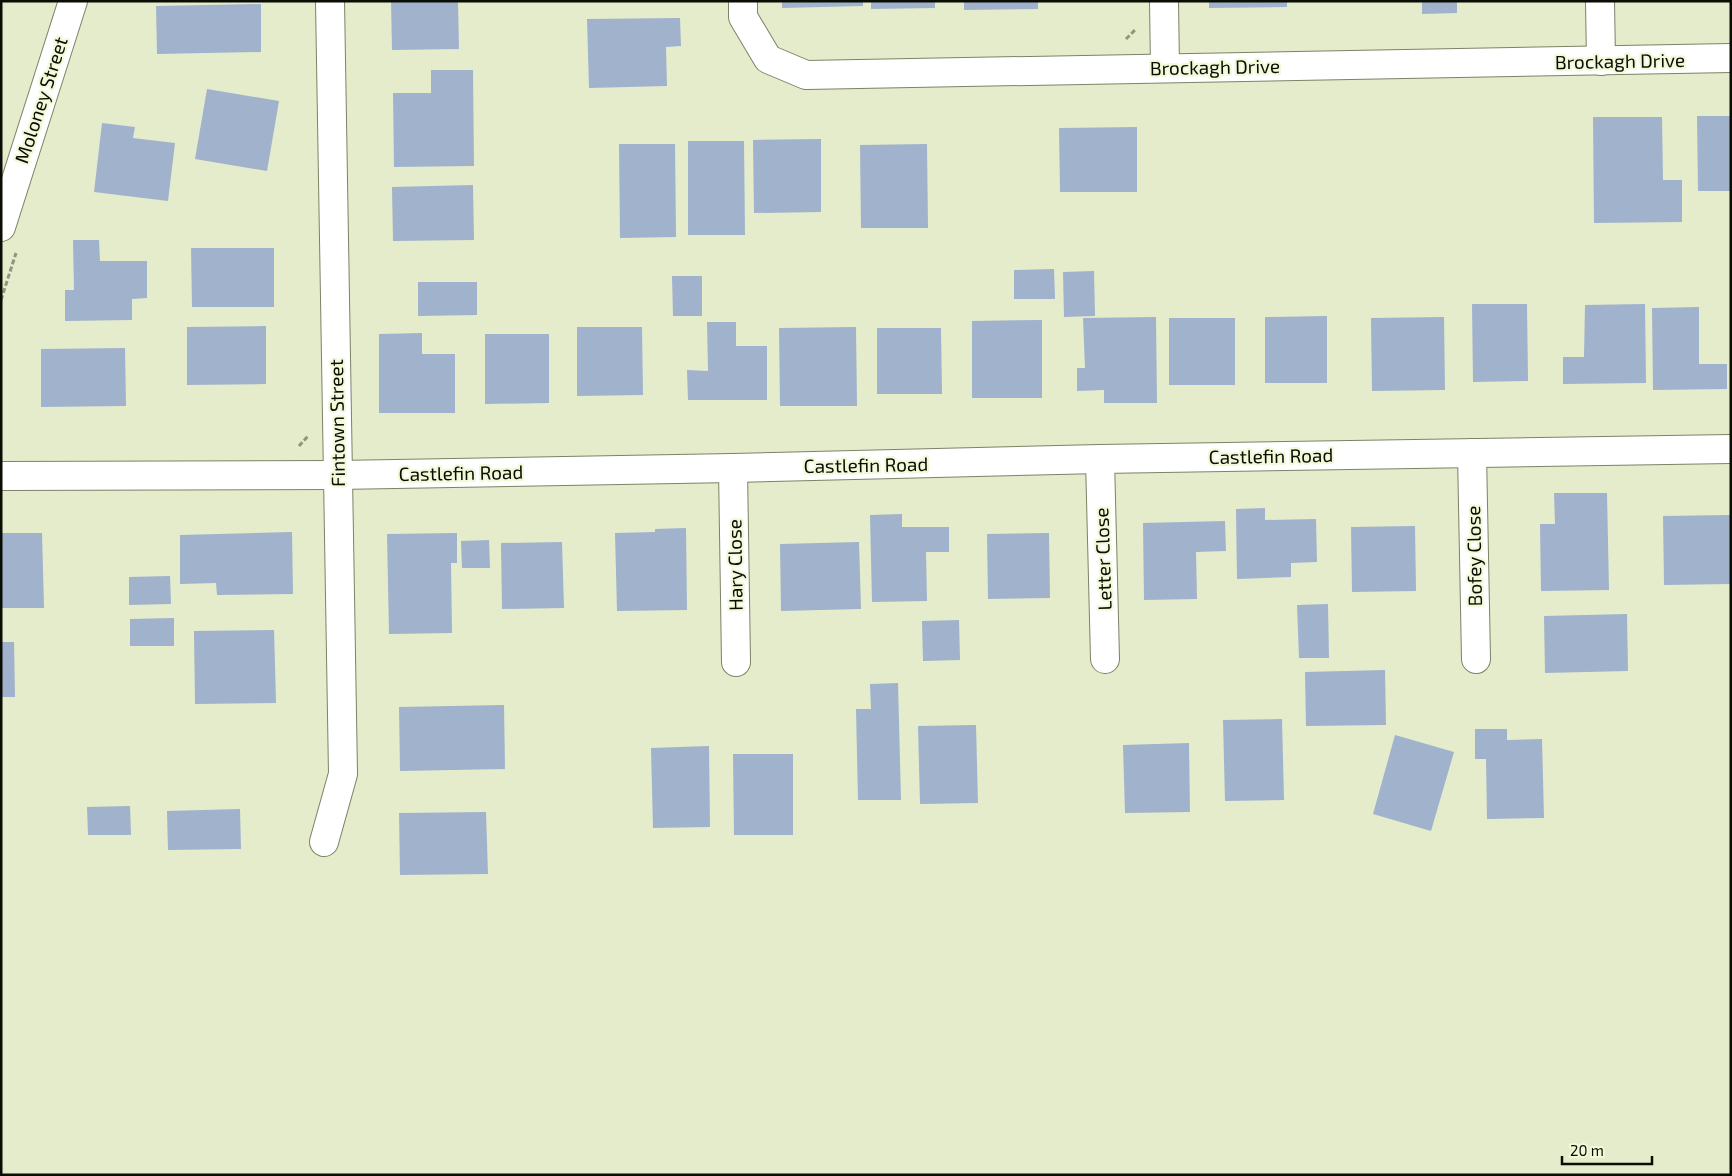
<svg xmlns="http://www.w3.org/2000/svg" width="1732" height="1176" font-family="'Exo 2',sans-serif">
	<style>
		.building { fill: #a0b2cc }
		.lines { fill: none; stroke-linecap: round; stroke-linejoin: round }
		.minor-casing { stroke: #7c8366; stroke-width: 30 }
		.path { stroke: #8f957e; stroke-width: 3; stroke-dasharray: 5 2.5; stroke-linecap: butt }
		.minor { stroke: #fff; stroke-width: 28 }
		.labels { text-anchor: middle; stroke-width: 4.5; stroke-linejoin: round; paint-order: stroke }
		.street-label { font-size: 19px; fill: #0a0d04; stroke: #f1f9d9 }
	</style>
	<rect width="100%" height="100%" fill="#e4eccc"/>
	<g class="building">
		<polygon points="391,1 458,1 459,49 392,50"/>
		<polygon points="782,1 863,1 863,6 782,8"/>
		<polygon points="871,1 935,1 935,8 871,9"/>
		<polygon points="964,1 1038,1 1038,9 964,10"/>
		<polygon points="1209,1 1287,1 1287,7 1209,8"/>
		<polygon points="1422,1 1457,1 1457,13 1422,14"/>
		<polygon points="261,4 261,52 157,54 156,6"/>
		<polygon points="680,18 681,46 666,47 667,86 589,88 587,19"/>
		<polygon points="431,70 473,70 474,166 394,167 393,93 431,93"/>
		<polygon points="207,89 279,101 267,171 195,159"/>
		<polygon points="1697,116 1731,116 1731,191 1698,191"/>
		<polygon points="1593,117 1662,117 1663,180 1682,180 1682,222 1594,223"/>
		<polygon points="102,123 135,127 133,138 175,143 168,201 94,192"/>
		<polygon points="1137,127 1137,192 1060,192 1059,128"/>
		<polygon points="821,139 821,212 754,213 753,140"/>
		<polygon points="688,141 744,141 745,235 688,235"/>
		<polygon points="619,144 675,144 676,237 620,238"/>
		<polygon points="927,144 928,228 861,228 860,145"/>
		<polygon points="473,185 474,240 393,241 392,187"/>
		<polygon points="73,240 99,240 100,261 147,261 147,298 132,299 132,320 65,321 65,290 74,290"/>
		<polygon points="191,248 274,248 274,307 192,307"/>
		<polygon points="1054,269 1055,299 1014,299 1014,270"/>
		<polygon points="1094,271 1095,316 1064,317 1063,272"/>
		<polygon points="672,276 702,276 702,316 673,316"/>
		<polygon points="418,282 477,282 477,315 418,316"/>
		<polygon points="1472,304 1527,304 1528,381 1473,382"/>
		<polygon points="1645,304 1646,383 1563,384 1563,357 1584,357 1585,305"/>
		<polygon points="1699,307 1699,364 1727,364 1727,389 1653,390 1652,308"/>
		<polygon points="1327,316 1327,383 1265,383 1265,317"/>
		<polygon points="1156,317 1157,403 1104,403 1104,390 1077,391 1077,368 1085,368 1083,318"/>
		<polygon points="1444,317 1445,390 1372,391 1371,318"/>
		<rect x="1169" y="318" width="66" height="67"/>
		<polygon points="1042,320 1042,398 972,398 972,321"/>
		<polygon points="707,322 736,322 736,346 767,346 767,400 688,400 687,370 708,371"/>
		<polygon points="266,326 266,384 187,385 187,327"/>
		<polygon points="577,327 642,327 643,395 577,396"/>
		<polygon points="856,327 857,406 780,406 779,328"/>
		<polygon points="877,328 941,328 942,394 877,394"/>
		<polygon points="422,333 422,354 455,354 455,413 379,413 379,334"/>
		<polygon points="485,334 549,334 549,403 485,404"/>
		<polygon points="125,348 126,406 41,407 41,349"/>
		<polygon points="1554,493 1607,493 1609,590 1541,591 1540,524 1555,524"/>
		<polygon points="1265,508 1265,520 1316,519 1317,562 1291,563 1291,577 1237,579 1236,509"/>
		<polygon points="902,514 902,527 949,527 949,552 926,552 927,601 872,602 870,515"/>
		<polygon points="1730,515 1731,584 1664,585 1663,516"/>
		<polygon points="1225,521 1226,551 1196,552 1197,599 1144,600 1143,523"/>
		<polygon points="1415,526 1416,591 1352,592 1351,527"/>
		<polygon points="686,528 687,610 617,611 615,533 655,532 655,529"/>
		<polygon points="292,532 293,594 217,595 216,583 180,584 180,535"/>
		<polygon points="1,533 42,533 44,608 1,608"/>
		<polygon points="457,533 457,563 451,563 452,633 389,634 387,534"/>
		<polygon points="1049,533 1050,598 988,599 987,534"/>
		<polygon points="489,540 490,568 462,568 461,541"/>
		<polygon points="562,542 564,608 502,609 501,543"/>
		<polygon points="859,542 861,609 781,611 780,544"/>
		<polygon points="170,576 171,604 129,605 129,577"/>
		<polygon points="1328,604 1329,658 1299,658 1297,605"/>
		<polygon points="1627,614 1628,671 1545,673 1544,616"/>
		<polygon points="174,618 174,646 130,646 130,619"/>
		<polygon points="959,620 960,660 923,661 922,621"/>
		<polygon points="274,630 276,703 195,704 194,631"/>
		<polygon points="1,642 14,642 15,697 1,697"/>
		<polygon points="1385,670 1386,725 1306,726 1305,672"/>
		<polygon points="898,683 901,800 858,800 856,709 871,709 870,684"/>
		<polygon points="504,705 505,769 400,771 399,707"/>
		<polygon points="1282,719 1284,800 1225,801 1223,720"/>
		<polygon points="976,725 978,803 920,804 918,726"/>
		<polygon points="1475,729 1507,729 1507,740 1542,739 1544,818 1487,819 1486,759 1475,759"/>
		<polygon points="1395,735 1454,752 1431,831 1373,814"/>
		<polygon points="1189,743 1190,812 1125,813 1123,745"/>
		<polygon points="709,746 710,827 653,828 651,748"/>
		<polygon points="733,754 793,754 793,835 734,835"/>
		<polygon points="130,806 131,835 88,835 87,807"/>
		<polygon points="240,809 241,849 168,850 167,811"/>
		<polygon points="486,812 488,874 400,875 399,813"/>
	</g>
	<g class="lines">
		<g class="minor-casing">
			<g id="minor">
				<polyline points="743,1 743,17 768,59 806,75 1731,58"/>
				<polyline points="1164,1 1165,68"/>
				<polyline points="1600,1 1601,61"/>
				<polyline points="1,227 73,1"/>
				<polyline points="1472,453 1476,659"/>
				<polyline points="1100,459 1105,659"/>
				<polyline points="733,468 736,662"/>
				<polyline points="1,476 338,475 733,468 1100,459 1731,449"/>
				<polyline points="324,842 343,774 330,1"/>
			</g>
		</g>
		<g class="path">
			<polyline points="1126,39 1135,30"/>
			<polyline points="1,300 16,253"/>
			<polyline points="299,446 308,436"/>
		</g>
		<use href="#minor" class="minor"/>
	</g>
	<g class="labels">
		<g class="street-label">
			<text transform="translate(1620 61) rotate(-1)" y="7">Brockagh Drive</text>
			<text transform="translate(1215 67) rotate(-1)" y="7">Brockagh Drive</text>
			<text transform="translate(41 100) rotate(-72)" y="7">Moloney Street</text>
			<text transform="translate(337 423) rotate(-91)" y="7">Fintown Street</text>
			<text transform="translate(1271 456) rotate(-1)" y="7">Castlefin Road</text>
			<text transform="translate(866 465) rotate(-1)" y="7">Castlefin Road</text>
			<text transform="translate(461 473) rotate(-1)" y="7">Castlefin Road</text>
			<text transform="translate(1474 556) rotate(-91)" y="7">Bofey Close</text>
			<text transform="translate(1103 559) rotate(-92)" y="7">Letter Close</text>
			<text transform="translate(735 565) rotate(-91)" y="7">Hary Close</text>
		</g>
	</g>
	<rect width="1732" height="1176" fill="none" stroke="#0a0d04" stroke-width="5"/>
	<path d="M1562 1156v8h90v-8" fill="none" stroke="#0a0d04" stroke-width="2.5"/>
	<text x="1570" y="1156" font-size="15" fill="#0a0d04" stroke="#f1f9d9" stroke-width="4" paint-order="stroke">20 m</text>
</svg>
